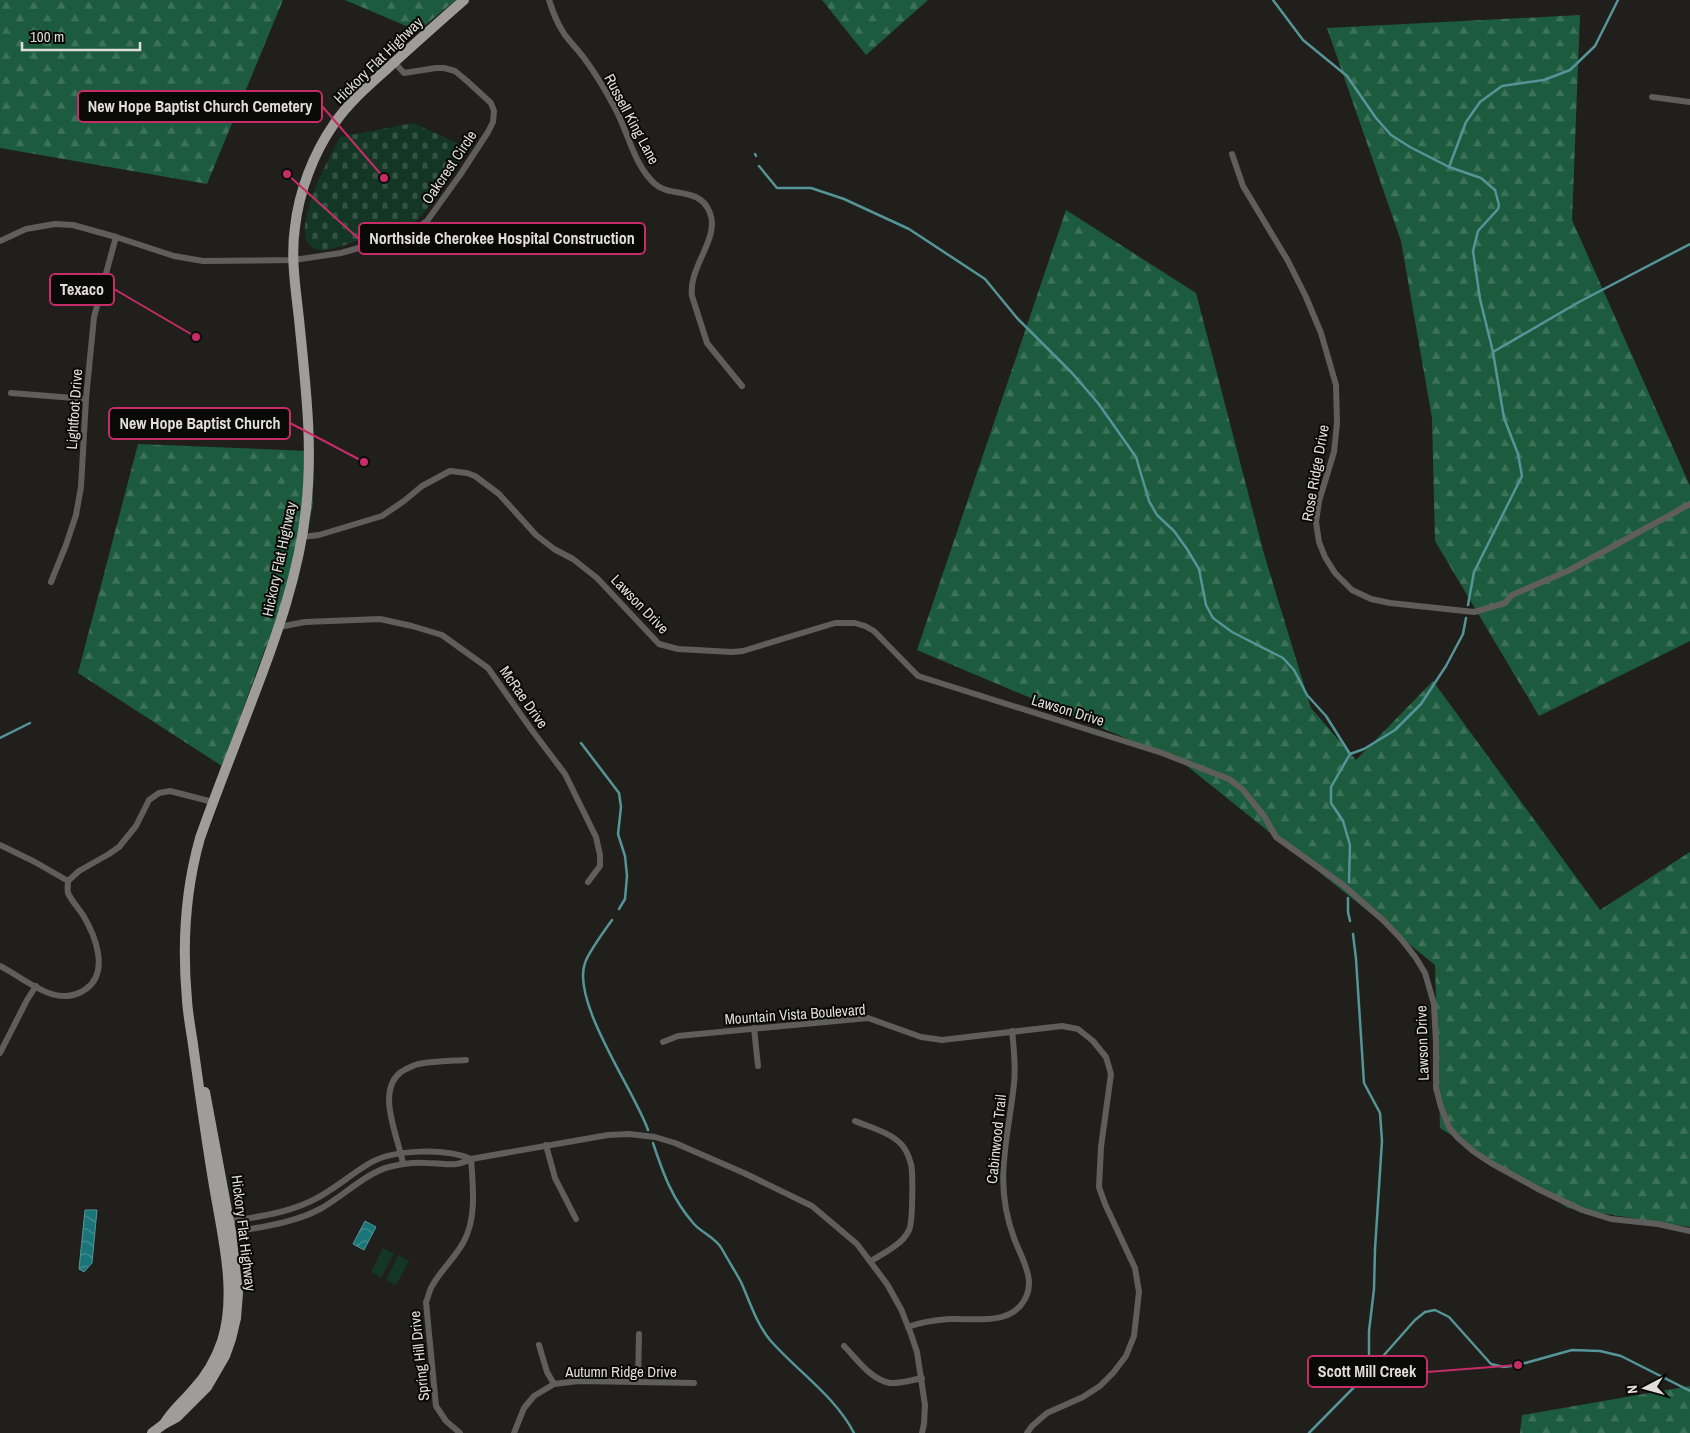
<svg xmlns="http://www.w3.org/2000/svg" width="1690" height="1433" font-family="'Archivo Narrow',sans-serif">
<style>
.forest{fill:url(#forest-firs)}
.cemetery{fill:url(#cemetery-stones)}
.park{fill:#133625}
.water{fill:url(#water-waves);stroke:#559497}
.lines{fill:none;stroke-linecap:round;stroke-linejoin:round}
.stream{stroke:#559497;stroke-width:2.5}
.minor{stroke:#5f5e5c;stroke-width:6}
.primary{stroke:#9f9c99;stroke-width:10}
.labels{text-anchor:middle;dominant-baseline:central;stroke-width:4;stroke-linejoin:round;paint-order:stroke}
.street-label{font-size:15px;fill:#dfdedc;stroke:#090908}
.leader{fill:none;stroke:#c52c68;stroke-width:2}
.callout-dot{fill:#c52c68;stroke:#090908;stroke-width:2}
.callout{fill:#090908;stroke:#c52c68;stroke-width:2}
.callout-label{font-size:16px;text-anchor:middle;font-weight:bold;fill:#dfdedc}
</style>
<defs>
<pattern id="forest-firs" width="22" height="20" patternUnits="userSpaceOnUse" patternTransform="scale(1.25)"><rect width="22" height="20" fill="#1d5b3e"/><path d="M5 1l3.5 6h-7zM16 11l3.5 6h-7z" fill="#3d7259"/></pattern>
<pattern id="cemetery-stones" width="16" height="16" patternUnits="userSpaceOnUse" patternTransform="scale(1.25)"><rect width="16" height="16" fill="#133625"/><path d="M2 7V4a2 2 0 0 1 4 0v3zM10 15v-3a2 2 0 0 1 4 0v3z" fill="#355344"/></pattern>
<pattern id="water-waves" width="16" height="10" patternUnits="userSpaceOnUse" patternTransform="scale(1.25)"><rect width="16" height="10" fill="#1a7579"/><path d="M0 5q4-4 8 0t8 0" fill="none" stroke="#468f92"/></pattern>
</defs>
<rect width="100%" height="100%" fill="#201f1c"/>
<g class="forest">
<path d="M0 0H283L207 184 0 148Z"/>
<path d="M345 0H456L418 31Z"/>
<path d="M822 0H928L866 55Z"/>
<path d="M1580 15 1572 220 1690 486V641L1539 716 1435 541 1432 418 1401 241 1327 28Z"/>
<path d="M1066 210 1196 293 1264 554 1311 708 1356 760 1433 681 1600 910 1690 852V1227L1568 1208 1440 1128 1435 965 1182 762 917 650Z"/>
<path d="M138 444 309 451 313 503 305 546 279 627 266 646 222 766 78 673Z"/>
<path d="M1690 1386V1433H1520L1522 1415Z"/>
</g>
<path class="cemetery" d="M413 123 468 148C455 169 434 204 417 220 407 228 373 236 359 240 349 243 329 252 319 250 281 242 331 155 340 137Z"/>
<g class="park">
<path d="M383 1248 394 1254 381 1278 371 1272Z"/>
<path d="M398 1255 409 1261 396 1285 386 1280Z"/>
</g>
<g class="water">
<path d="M85 1210H97L92 1263 84 1272 79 1269Z"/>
<path d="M365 1221 376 1227 364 1250 353 1244Z"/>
</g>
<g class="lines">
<g class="stream">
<path d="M1273 0 1303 40 1347 76 1376 118 1391 135 1410 147 1449 167 1481 178 1495 190 1499 205 1498 209 1478 231 1473 251 1480 299 1493 352 1504 418 1518 454 1522 476 1474 572 1468 605"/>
<path d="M755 154 756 156"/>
<path d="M759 166 777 188H811L844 199 909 229 985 279 1017 318 1072 373 1098 403 1136 457 1149 501 1157 515 1174 531 1187 549 1199 569 1206 605 1213 618 1232 632 1283 658 1294 670 1307 695 1326 716 1350 754"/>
<path d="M1449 167 1466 122 1480 102 1502 86 1544 80 1570 70 1595 46 1618 0"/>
<path d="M1493 352 1579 302 1690 244"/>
<path d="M0 738 30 723"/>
<path d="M581 743 619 793 621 807 618 834 625 856 627 876 625 899 619 909"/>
<path d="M1349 882 1350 845 1343 821 1331 803V787L1350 754 1364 749 1395 730 1421 704 1446 666 1463 634 1466 618"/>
<path d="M1348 898V912L1350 921"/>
<path d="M612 920C605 930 588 953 585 963 571 1002 634 1090 648 1130"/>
<path d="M1353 934 1356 959 1364 1083 1380 1113 1382 1141 1375 1249 1374 1289 1369 1331V1370"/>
<path d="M653 1143C663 1173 672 1199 694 1224 702 1233 716 1238 722 1249 728 1260 735 1271 741 1282 750 1302 756 1323 770 1340 797 1371 835 1396 854 1433"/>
<path d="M1309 1433 1369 1372 1415 1320 1425 1312 1435 1310 1449 1317 1491 1364 1504 1367 1518 1365 1572 1350 1600 1351 1621 1356 1690 1391"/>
</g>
<g class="minor">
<path d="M549 0C553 12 557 24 565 35 571 43 578 50 584 58 596 74 607 93 616 110 629 135 634 165 655 184 671 198 700 186 710 213 720 239 688 267 692 296L707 343 742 386"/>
<path d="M1652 97 1690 102"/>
<path d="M1232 154 1243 186 1288 261 1306 297 1321 333 1336 385 1337 423 1334 452 1319 501 1316 522 1319 542 1325 557 1335 573 1352 590 1371 599 1390 603 1474 612 1505 603 1512 595 1570 570 1690 504"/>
<path d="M0 241 26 229 55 224 73 225 116 237 174 256 203 261 294 260 341 253 408 234 427 221 460 175 488 132 493 122 494 111 491 103 467 81 455 71 444 68H436L404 73 394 62"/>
<path d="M11 393 86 399"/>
<path d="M302 537 319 535 382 516 404 501 422 486 450 471 467 473 475 476 499 494 536 535 554 549 573 559 597 578 659 644 678 649 732 652 743 651 835 623H855L865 626 874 631 918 676 1162 753 1229 779 1237 785 1243 790 1264 816 1276 837 1343 885 1384 921 1402 940 1416 958 1425 973 1434 1004 1436 1042V1088L1441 1107 1449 1127 1458 1138 1473 1151 1491 1163 1540 1190 1582 1210 1611 1219 1658 1224 1690 1231"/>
<path d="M51 582 66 545 76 515 81 487 86 399 94 317 116 237"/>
<path d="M279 627 305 622 380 619 412 626 442 635 488 668 531 729 565 774 596 837 600 855V866L588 882"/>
<path d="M0 845 35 862 68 881C68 885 67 890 68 893 71 900 79 909 83 915 95 935 110 972 86 989 57 1010 26 979 0 966"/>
<path d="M68 881 79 871 109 854 119 847 136 826 149 800 159 793 170 791 213 802"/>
<path d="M754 1028 758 1066"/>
<path d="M663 1042 678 1036 868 1018 921 1037 942 1040 1062 1026 1078 1029 1093 1041 1106 1057 1111 1074 1101 1147 1099 1187 1105 1204 1135 1268 1139 1292 1134 1336 1126 1356 1113 1373 1100 1386 1083 1397 1047 1413 1032 1426 1027 1433"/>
<path d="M0 1053 27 1000 36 986"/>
<path d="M855 1121C869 1127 889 1132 900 1143 906 1148 909 1157 911 1164 913 1173 913 1222 909 1230 903 1244 884 1253 871 1261"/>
<path d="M546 1145 555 1178 576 1219"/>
<path d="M403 1164C399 1138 375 1092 401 1072 406 1069 413 1065 419 1064 434 1061 450 1061 466 1060"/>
<path d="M227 1222C255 1217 283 1214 309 1202 332 1192 349 1175 370 1163 394 1149 446 1148 471 1159"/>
<path d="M228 1233C259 1227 292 1224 320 1209 342 1197 366 1173 389 1167 401 1164 414 1162 427 1163 446 1163 453 1168 471 1159L608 1135 629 1134 655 1137 675 1143 744 1173 812 1206 857 1244 887 1284 901 1309 911 1334 917 1352 925 1405 924 1424 922 1433"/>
<path d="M908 1327C921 1322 935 1320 949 1319 971 1318 1005 1325 1021 1305 1039 1283 1022 1260 1014 1238 993 1182 1008 1140 1014 1084 1016 1066 1014 1049 1012 1031"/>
<path d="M539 1345 547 1372 554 1384"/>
<path d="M844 1346C857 1359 871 1380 890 1383 900 1384 912 1380 922 1378"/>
<path d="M638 1382 639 1334"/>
<path d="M460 1433 446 1421 436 1406 426 1302C428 1298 429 1292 431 1288 439 1272 454 1259 463 1243 477 1219 473 1186 471 1159"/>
<path d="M514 1433 524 1408 534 1396 554 1384 579 1381 694 1383"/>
</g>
<g class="primary">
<path d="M164 1424C173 1409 183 1402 193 1390 206 1376 216 1359 222 1341 238 1292 221 1230 213 1180 206 1137 200 1095 194 1052 192 1035 188 1017 187 1000 182 945 185 891 200 838 217 790 236 743 254 695 277 635 299 573 306 509 313 449 306 389 300 329 297 296 290 261 295 227 299 192 313 154 334 124 348 103 369 85 388 68 413 45 439 22 464 0"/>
<path d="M152 1433 164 1424 177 1417 207 1387 225 1356 231 1339 236 1318 238 1293 231 1232 205 1092"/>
</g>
</g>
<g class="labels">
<g class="street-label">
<text transform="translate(378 60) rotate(-44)">Hickory Flat Highway</text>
<text transform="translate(632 119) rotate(62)">Russell King Lane</text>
<text transform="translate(449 167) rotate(-56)">Oakcrest Circle</text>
<text transform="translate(74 409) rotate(-86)">Lightfoot Drive</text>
<text transform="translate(1315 473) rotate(-80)">Rose Ridge Drive</text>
<text transform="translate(279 559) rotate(-78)">Hickory Flat Highway</text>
<text transform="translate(640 604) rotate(46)">Lawson Drive</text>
<text transform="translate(524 697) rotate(55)">McRae Drive</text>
<text transform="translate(1068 710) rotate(17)">Lawson Drive</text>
<text transform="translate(795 1014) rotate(-4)">Mountain Vista Boulevard</text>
<text transform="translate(1422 1043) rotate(-92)">Lawson Drive</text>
<text transform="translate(996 1139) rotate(-84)">Cabinwood Trail</text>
<text transform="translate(244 1233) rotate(83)">Hickory Flat Highway</text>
<text transform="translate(419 1356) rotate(-96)">Spring Hill Drive</text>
<text x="621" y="1371">Autumn Ridge Drive</text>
</g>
</g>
<path class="leader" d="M384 178L322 106M287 174L359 239M196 337L114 289M364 462L290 423M1518 1365L1427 1372"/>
<g class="callout-dot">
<circle cx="384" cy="178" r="5"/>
<circle cx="287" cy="174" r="5"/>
<circle cx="196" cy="337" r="5"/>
<circle cx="364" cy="462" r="5"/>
<circle cx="1518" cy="1365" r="5"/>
</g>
<g class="callout">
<rect x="78" y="91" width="244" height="31" rx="5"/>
<rect x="359" y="223" width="286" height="31" rx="5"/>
<rect x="50" y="274" width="64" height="31" rx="5"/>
<rect x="109" y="408" width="181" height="31" rx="5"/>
<rect x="1308" y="1356" width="119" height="31" rx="5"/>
</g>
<g class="callout-label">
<text x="200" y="112">New Hope Baptist Church Cemetery</text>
<text x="502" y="244">Northside Cherokee Hospital Construction</text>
<text x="82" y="295">Texaco</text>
<text x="200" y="429">New Hope Baptist Church</text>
<text x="1367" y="1377">Scott Mill Creek</text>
</g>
<g transform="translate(1645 1388) rotate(264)" stroke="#090908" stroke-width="4" paint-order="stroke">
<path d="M0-4L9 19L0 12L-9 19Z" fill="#dfdedc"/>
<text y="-8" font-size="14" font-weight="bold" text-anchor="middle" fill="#dfdedc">N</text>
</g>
<path d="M22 42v8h118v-8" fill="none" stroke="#dfdedc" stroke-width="2.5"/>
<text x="30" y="42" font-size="15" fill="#dfdedc" stroke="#090908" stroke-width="4" paint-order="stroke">100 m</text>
</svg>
